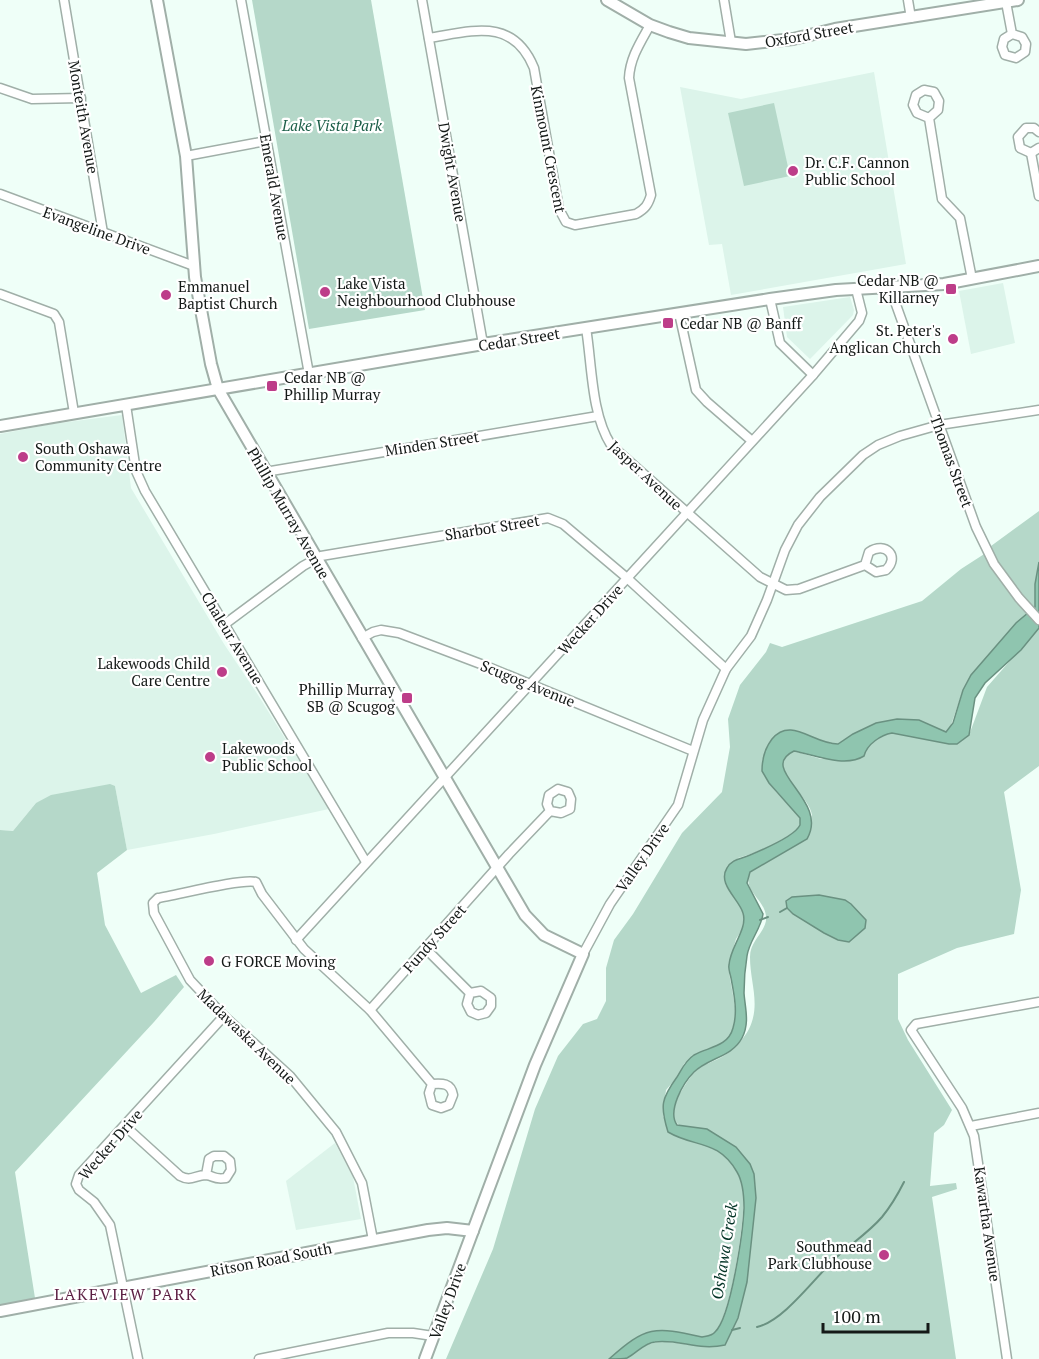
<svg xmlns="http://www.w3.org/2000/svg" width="1039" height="1359" font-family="'PT Serif',serif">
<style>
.built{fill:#dcf4ea}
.green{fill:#b5d8c9}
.water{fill:#8fc5af;stroke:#6a9181;stroke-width:1.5}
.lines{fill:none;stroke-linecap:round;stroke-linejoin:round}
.stream{stroke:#6a9181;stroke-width:2}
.minor-casing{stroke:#a0afa8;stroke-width:11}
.tertiary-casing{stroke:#a0afa8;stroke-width:14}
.minor{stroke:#fff;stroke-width:8}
.tertiary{stroke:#fff;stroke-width:10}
.poi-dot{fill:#bd3d89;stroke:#fff;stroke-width:2}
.labels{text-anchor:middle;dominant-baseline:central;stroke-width:4.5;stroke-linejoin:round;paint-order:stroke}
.street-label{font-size:15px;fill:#141917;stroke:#fff}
.park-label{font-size:15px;font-style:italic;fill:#1c5e48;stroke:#fff}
.poi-label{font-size:15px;fill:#141917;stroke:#fff;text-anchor:start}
.water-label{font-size:16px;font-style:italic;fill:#043426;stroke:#fff}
.neighbourhood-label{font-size:16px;letter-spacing:1.5px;fill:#5b1e42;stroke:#fff}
</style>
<rect width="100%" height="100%" fill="#effff8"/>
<g class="built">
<path d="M874 72 906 264 731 295 722 244 709 245 680 87 741 99Z"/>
<path d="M1003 283 1015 343 971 354 959 291Z"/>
<path d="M850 297 854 310 853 315 810 359 787 337 783 307Z"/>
<path d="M122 415 131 488 224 644 258 695 329 809 214 834 127 850 115 786 36 803 13 831 0 830V434L52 424Z"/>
<path d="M335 1143 353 1177 361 1219 296 1230 286 1181Z"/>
</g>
<g class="green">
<path d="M252 0H371L425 310 309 329Z"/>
<path d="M774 103 790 176 744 186 728 113Z"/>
<path d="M1039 511V612L1035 608 1016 623 971 675 963 690 950 728 946 732 897 719 853 734 838 744 818 741 797 731 769 742C767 748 762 757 762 764 763 785 788 802 800 818V825C794 837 752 855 738 858L724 877 726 886 740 906 744 915 742 930 736 939 728 967 736 1012 733 1029 729 1037 718 1046 693 1056 684 1064 678 1076 666 1090 663 1116 675 1136C690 1140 709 1143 723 1153 733 1160 740 1176 743 1188 747 1211 731 1316 715 1332 712 1336 707 1336 702 1337 654 1326 646 1326 609 1359H446L493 1249 535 1109 558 1056 583 1024 597 1019 606 1001V968L614 940 633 914 682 833 722 792 730 747 728 719 740 685 766 652 770 643 782 647 922 601 961 569 992 549 991 546Z"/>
<path d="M1039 628V766L1004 792 1021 890 1014 934 957 948 898 974V1019L908 1040 952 1110 944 1125 934 1133 930 1186 956 1183 957 1189 932 1197 956 1359H626C659 1326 687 1353 725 1345 743 1314 746 1282 749 1247 752 1218 760 1192 750 1164L684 1127C660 1121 684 1085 693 1074 700 1065 711 1063 720 1058 732 1052 743 1040 749 1029 761 1004 750 983 750 957 750 939 768 931 766 916 764 898 742 891 750 872L807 839C808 832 812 822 812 815 810 795 762 766 794 751L821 759 864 756C867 744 881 735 892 733L957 744 969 735 987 687Z"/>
<path d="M110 784 115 786 127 850 97 873 105 925 141 993 176 975 184 987 154 1022 15 1172 35 1298 0 1305V830L13 831 36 803 51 795Z"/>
</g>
<g class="water">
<path d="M1039 562V628L1021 650 985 683 975 698 969 735 957 744H949L892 733C881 735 867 744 864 756 845 768 815 755 794 751 756 769 830 800 807 839L750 872 747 883 763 914C761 929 749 941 747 956 745 968 744 981 744 993 745 1008 750 1023 742 1038 732 1057 708 1058 694 1072 683 1083 667 1111 677 1125L707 1129 736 1147 750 1164 754 1174 756 1198 747 1282 738 1318 725 1345C698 1351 680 1339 655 1342 644 1343 637 1353 627 1358 623 1359 614 1359 609 1359 646 1326 654 1326 702 1337 707 1336 712 1336 715 1332 731 1317 743 1231 744 1208 744 1196 743 1182 737 1172 718 1139 695 1148 668 1132 660 1106 661 1099 677 1077 682 1069 685 1061 694 1055 708 1047 728 1047 733 1028 738 1012 734 994 731 978 730 973 728 969 729 965 730 947 748 929 743 913 739 899 717 884 727 868 732 859 741 859 750 855 762 850 795 836 800 825V818L769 783 762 771C762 760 765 748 772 739 791 716 813 744 838 744L853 734 876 723 897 719 919 720 946 732 953 723 963 690 971 675 1016 623 1035 607V584Z"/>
<path d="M819 895 845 900 851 904 866 920 865 928 849 942 838 940 824 933 793 914 787 908 786 901 792 897Z"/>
</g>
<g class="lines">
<g class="stream">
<path d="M780 912 787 908"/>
<path d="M760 920 768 917"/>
<path d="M757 1327C785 1321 818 1273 840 1254 854 1242 870 1231 882 1217 891 1206 898 1194 904 1182"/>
<path d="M732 1330 740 1328"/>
</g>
<defs>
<g id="minor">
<path d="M64 0 103 233"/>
<path d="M241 0 309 374"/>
<path d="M422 0 483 344"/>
<path d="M724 0 731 42"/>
<path d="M908 0 911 18"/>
<path d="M1006 2 1012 34 1022 37 1026 44 1025 52 1016 58 1005 55 1002 47 1004 39 1012 34"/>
<path d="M429 38C473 31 513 17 534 68L559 209 566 222 575 225 636 214C645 209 648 205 651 195L629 78C630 58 640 43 650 25"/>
<path d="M0 88 32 99 81 98"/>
<path d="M929 118 917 113 913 105 916 95 924 90 934 92 939 101 938 110 929 118 942 199 960 218 972 279"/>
<path d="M1031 153 1020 148 1018 137 1026 128H1034L1039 132"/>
<path d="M1031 153 1039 196"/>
<path d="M1031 153 1039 148"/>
<path d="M186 156 266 141"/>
<path d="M0 194 194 266"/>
<path d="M890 288 976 527 994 564 1019 598 1039 620"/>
<path d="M0 294 54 314 59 322 74 413"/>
<path d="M770 299 780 343 813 375"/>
<path d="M679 313 696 390 707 402 752 441"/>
<path d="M586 328C592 364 591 414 611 445L760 577 786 590 799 589 865 565 876 572 886 570C900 557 886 541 869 552L865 565"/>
<path d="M126 405 136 471 145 491 366 862"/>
<path d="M265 472 598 416"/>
<path d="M225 624 303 566 321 556 548 518 563 524 627 578 726 669"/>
<path d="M362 638 373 632 381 630 399 633 486 666 693 751"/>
<path d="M296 940 813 375 859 321 862 313 856 289"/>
<path d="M425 948 470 993 467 1004 471 1012 478 1015 486 1013 491 1006V998L481 991 470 993"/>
<path d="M583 954 610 904 678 805 703 720 726 669 751 636 767 600 785 550 798 525 820 497 863 455 878 445 900 436 939 425 1039 410"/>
<path d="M370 1010 509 854 550 811 561 813 570 809 571 799 568 792 558 789 549 795 547 804 550 811"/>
<path d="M125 1126 180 1176C191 1182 195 1175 206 1175 215 1176 213 1180 226 1178L231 1170 230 1161 224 1156H214L209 1159 206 1175"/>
<path d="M971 1126 1039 1113"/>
<path d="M373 1240 362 1183 336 1132 290 1076 224 1016 190 980 154 913 153 903 158 898C177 895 242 878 256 882L262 894 304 949 370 1010 432 1084 429 1093 432 1105 441 1108 449 1105 453 1095C451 1083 442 1083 432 1084"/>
<path d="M138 1359 110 1225 94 1202 79 1190 76 1184 79 1175 224 1016"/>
<path d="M259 1359 388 1333H413L433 1336"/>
<path d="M1007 1359 974 1136 962 1108 911 1030 916 1024 1039 1002"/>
</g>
<g id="tertiary">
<path d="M157 0 186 156 195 277 211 364 218 389 525 915 544 935 583 954 535 1065 425 1359"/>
<path d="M607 0 650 25 669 32 689 38 746 44 793 39 835 29 1018 0"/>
<path d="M0 426 483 344 770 299 836 290 944 284 1039 266"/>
<path d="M0 1311 428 1230 447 1228 473 1231"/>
</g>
</defs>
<use href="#minor" class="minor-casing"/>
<use href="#tertiary" class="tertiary-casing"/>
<use href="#minor" class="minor"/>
<use href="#tertiary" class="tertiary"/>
</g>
<g class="poi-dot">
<circle cx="793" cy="171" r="6"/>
<rect x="945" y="283" width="12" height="12" rx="3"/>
<circle cx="325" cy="292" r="6"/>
<circle cx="166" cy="295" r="6"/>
<rect x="662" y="317" width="12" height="12" rx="3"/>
<circle cx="953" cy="339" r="6"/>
<rect x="266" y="380" width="12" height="12" rx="3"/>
<circle cx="23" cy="457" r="6"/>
<circle cx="222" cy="672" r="6"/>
<rect x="401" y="692" width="12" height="12" rx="3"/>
<circle cx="210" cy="757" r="6"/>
<circle cx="209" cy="961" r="6"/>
<circle cx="884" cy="1255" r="6"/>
</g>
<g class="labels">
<g class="street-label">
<text transform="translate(809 34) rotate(-10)">Oxford Street</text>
<text transform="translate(84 117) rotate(80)">Monteith Avenue</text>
<text transform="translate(549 149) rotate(79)">Kinmount Crescent</text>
<text transform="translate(453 172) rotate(80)">Dwight Avenue</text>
<text transform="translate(275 187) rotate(80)">Emerald Avenue</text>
<text transform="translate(97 230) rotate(20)">Evangeline Drive</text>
<text transform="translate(519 339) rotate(-9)">Cedar Street</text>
<text transform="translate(432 443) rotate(-9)">Minden Street</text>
<text transform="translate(952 461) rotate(70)">Thomas Street</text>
<text transform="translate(646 475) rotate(43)">Jasper Avenue</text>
<text transform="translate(289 513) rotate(60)">Phillip Murray Avenue</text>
<text transform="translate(492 527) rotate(-9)">Sharbot Street</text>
<text transform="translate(590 619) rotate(-48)">Wecker Drive</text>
<text transform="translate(233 638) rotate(59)">Chaleur Avenue</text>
<text transform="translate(528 683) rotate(22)">Scugog Avenue</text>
<text transform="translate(642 857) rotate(-55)">Valley Drive</text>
<text transform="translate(434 938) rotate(-48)">Fundy Street</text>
<text transform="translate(247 1036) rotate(44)">Madawaska Avenue</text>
<text transform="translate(110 1144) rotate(-49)">Wecker Drive</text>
<text transform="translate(988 1224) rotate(82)">Kawartha Avenue</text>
<text transform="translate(271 1259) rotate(-11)">Ritson Road South</text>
<text transform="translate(447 1301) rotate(-70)">Valley Drive</text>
</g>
<g class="park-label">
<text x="332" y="125">Lake Vista Park</text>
</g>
<g class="poi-label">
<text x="805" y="162">Dr. C.F. Cannon<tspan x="805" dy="17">Public School</tspan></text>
<text x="939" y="280" text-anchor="end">Cedar NB @<tspan x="939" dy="17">Killarney</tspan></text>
<text x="337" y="283">Lake Vista<tspan x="337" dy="17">Neighbourhood Clubhouse</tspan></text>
<text x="178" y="286">Emmanuel<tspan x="178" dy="17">Baptist Church</tspan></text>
<text x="680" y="323">Cedar NB @ Banff</text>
<text x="941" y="330" text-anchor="end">St. Peter's<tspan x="941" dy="17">Anglican Church</tspan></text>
<text x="284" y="377">Cedar NB @<tspan x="284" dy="17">Phillip Murray</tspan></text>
<text x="35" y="448">South Oshawa<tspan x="35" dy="17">Community Centre</tspan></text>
<text x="210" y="663" text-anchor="end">Lakewoods Child<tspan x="210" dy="17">Care Centre</tspan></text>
<text x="395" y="689" text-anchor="end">Phillip Murray<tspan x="395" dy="17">SB @ Scugog</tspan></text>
<text x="222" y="748">Lakewoods<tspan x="222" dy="17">Public School</tspan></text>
<text x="221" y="961">G FORCE Moving</text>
<text x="872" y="1246" text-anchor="end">Southmead<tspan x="872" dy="17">Park Clubhouse</tspan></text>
</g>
<g class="water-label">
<text transform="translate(724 1251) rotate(-81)">Oshawa Creek</text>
</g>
<g class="neighbourhood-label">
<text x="126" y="1294">LAKEVIEW PARK</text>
</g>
</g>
<path d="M823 1323v9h105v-9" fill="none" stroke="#141917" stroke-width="3"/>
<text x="832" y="1323" font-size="18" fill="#141917" stroke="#ffffff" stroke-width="4.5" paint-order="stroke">100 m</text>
</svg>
